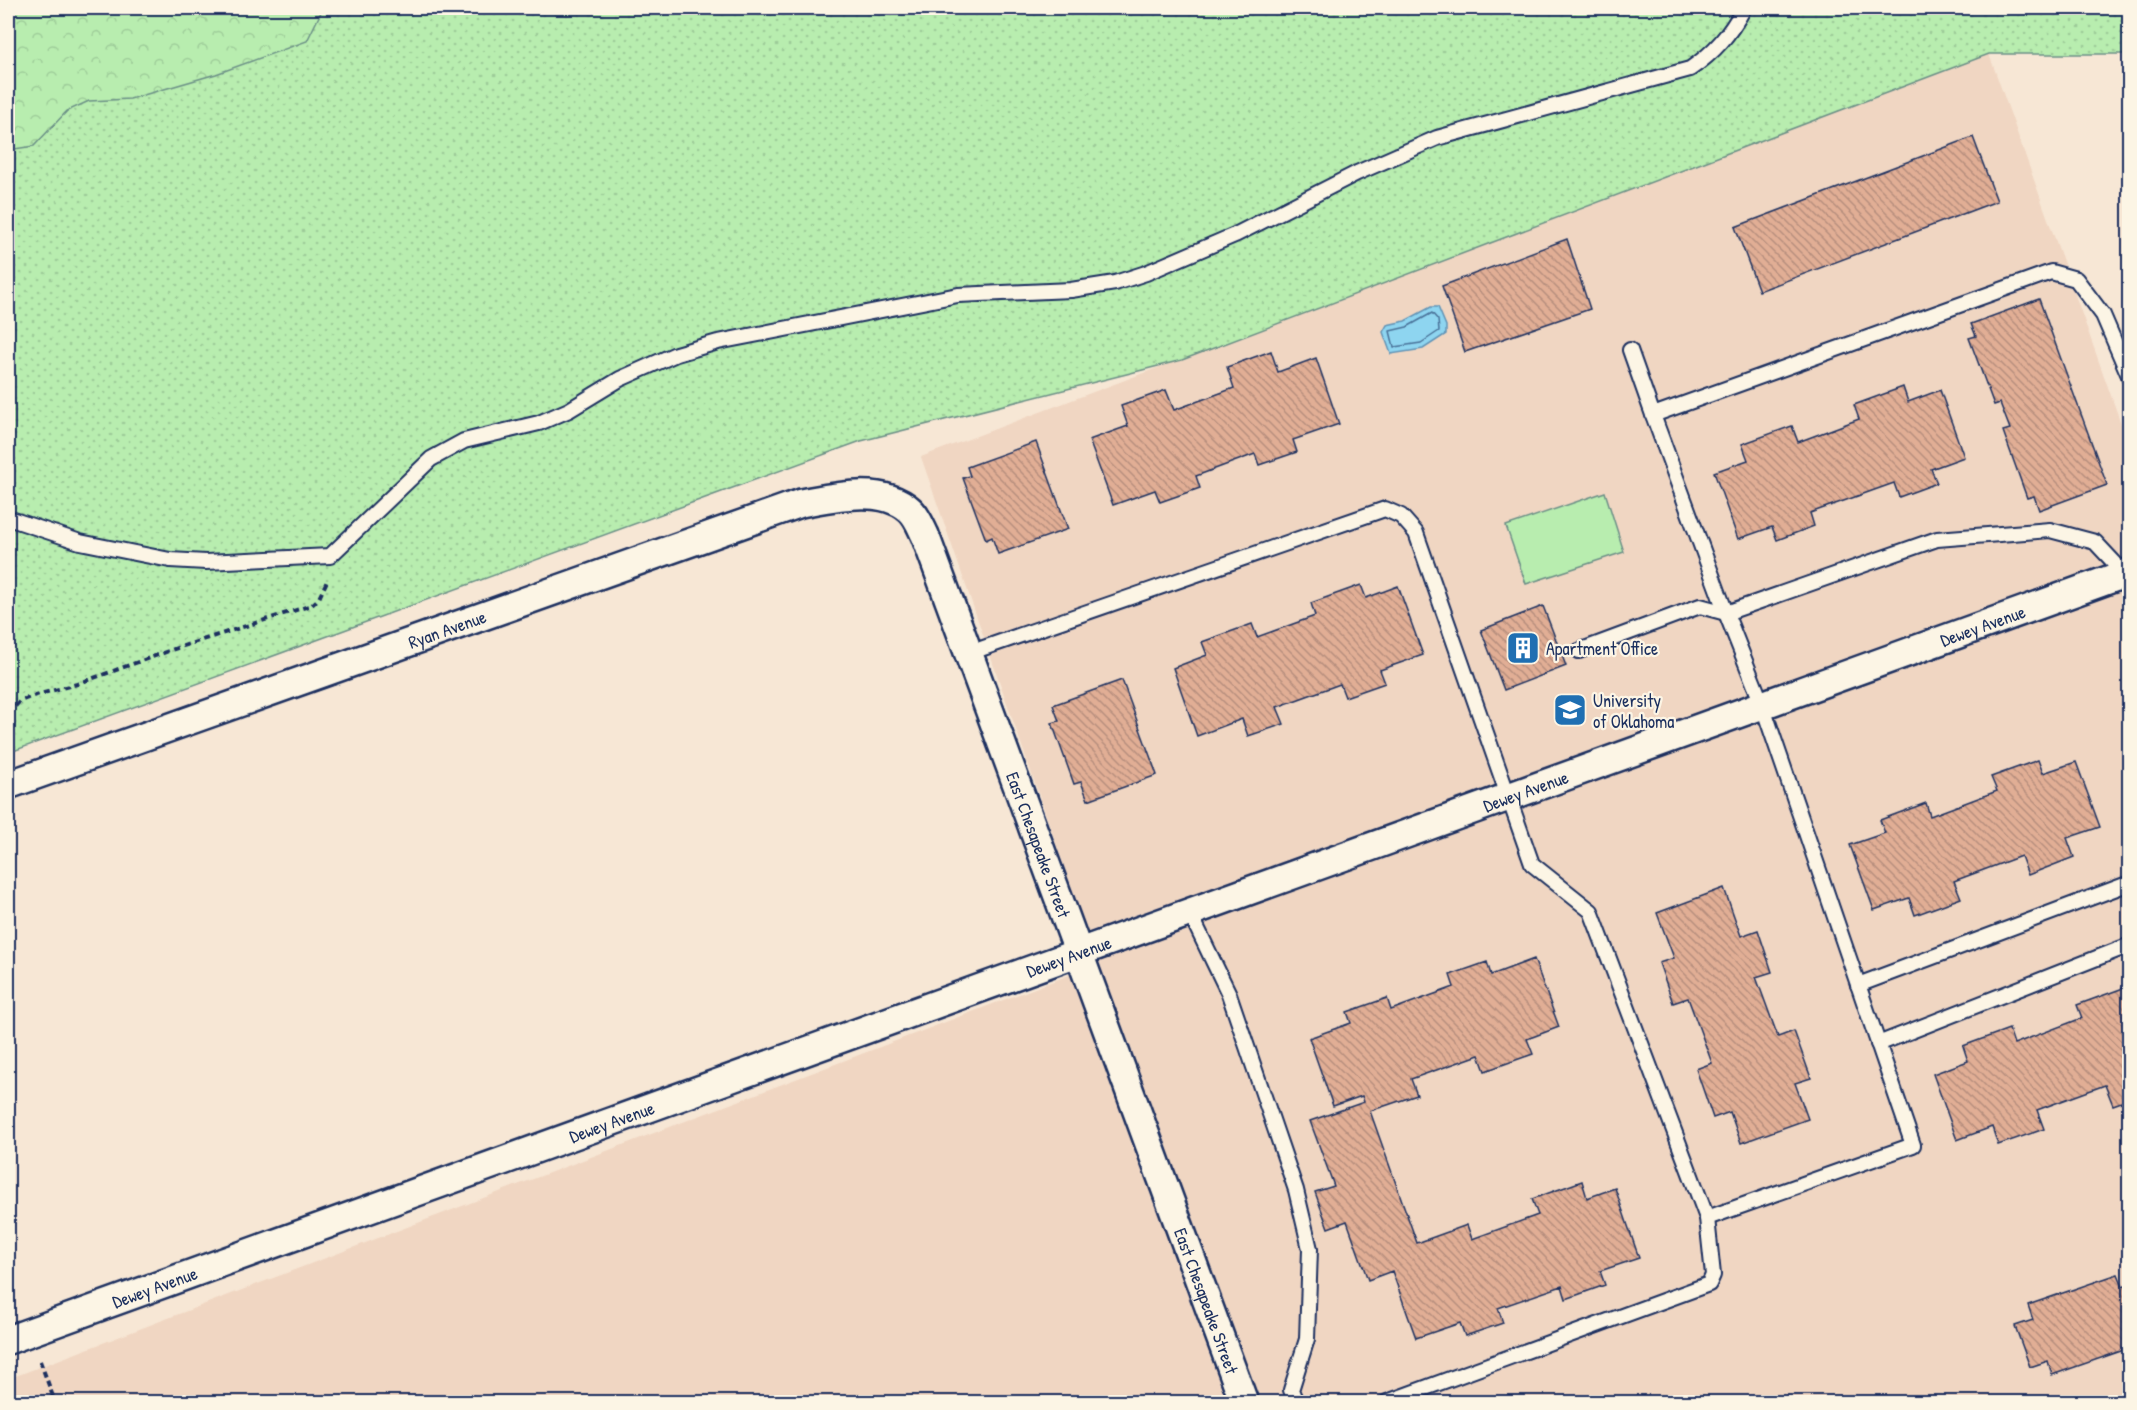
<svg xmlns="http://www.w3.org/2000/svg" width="2137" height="1410" font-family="'Patrick Hand',sans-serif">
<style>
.built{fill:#f0d6c2}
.grass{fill:url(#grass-dots);stroke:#6a8e86;stroke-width:1.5}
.forest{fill:url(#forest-crowns);stroke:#6a8e86;stroke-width:1.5}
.garden{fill:#b8edaf;stroke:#6a8e86;stroke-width:1.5}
.water{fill:#8ed5f0;stroke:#6093b6;stroke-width:1.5}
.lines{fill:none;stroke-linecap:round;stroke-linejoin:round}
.shore{stroke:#497198;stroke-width:1.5}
.building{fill:url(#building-back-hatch);stroke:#1b2f5e;stroke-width:1.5}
.lane-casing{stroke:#1b2f5e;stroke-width:18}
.street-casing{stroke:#1b2f5e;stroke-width:32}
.path{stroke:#1b2f5e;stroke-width:4;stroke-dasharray:6 4.5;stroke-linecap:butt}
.lane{stroke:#fcf5e5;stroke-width:14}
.street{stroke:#fcf5e5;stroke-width:27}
.labels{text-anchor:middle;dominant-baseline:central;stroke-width:4.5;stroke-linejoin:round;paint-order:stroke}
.street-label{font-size:18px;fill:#1b2f5e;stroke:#fcf5e5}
.poi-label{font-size:18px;fill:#1b2f5e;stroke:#fcf5e5;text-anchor:start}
</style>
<defs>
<pattern id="grass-dots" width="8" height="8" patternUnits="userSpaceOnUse" patternTransform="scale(1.5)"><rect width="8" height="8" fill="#b8edaf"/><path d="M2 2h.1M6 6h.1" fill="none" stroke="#9ecc99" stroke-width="1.8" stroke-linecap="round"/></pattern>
<pattern id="forest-crowns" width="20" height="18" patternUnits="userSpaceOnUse" patternTransform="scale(1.5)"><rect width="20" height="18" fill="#b8edaf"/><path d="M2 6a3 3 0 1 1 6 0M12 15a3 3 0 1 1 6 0" fill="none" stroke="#9ecc99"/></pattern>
<pattern id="building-back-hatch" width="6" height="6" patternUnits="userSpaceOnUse" patternTransform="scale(1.5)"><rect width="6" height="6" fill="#e1ae95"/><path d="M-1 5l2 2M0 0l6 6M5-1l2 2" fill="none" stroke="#b68e7d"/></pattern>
</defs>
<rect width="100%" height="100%" fill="#f7e7d5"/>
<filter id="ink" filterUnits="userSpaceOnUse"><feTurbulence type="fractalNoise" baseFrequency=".0167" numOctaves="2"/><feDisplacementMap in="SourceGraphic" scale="12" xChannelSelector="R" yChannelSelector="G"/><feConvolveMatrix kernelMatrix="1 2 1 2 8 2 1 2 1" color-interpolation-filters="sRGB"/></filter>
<g filter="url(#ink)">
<path class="built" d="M1989 54 2129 446V1402H15L8 1379 1098 964 921 457Z"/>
<path class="grass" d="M8 8H2129V54H1989L1182 360 861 441 8 753Z"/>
<path class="forest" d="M8 8H323L307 41 216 74 130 99 89 101 67 111 34 146 8 150Z"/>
<path class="garden" d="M1605 492 1624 552 1526 584 1506 526Z"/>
<path class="water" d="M1431 307H1438L1446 326V334L1423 349 1391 354 1383 332 1387 325 1405 321Z"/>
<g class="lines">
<path class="shore" d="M1432 313 1438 320 1439 331 1421 343 1394 347 1390 331 1407 327Z"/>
</g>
<g class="building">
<path d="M1973 137 1997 201 1759 291 1735 227Z"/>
<path d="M1567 239 1590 309 1465 352 1442 286Z"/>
<path d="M2039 299 2107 485 2039 510 2034 496 2027 498 2003 431 2010 429 2000 403 1994 405 1969 338 1976 336 1971 324Z"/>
<path d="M1271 351 1278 372 1316 358 1339 424 1293 440 1297 452 1259 465 1255 454 1196 476 1200 488 1160 502 1155 490 1113 505 1089 440 1128 426 1121 406 1166 390 1174 410 1234 388 1227 367Z"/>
<path d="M1903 387 1908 402 1940 390 1964 457 1931 469 1937 483 1899 497 1894 483 1810 513 1814 526 1777 540 1772 527 1738 539 1714 472 1748 460 1742 444 1792 426 1798 442 1859 419 1854 405Z"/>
<path d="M1036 442 1068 529 998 554 992 537 986 540 963 478 970 476 967 467Z"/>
<path d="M1361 585 1366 598 1398 586 1423 655 1380 670 1385 683 1345 697 1340 684 1277 707 1284 724 1248 736 1242 719 1197 736 1173 668 1207 655 1202 642 1252 624 1257 637 1315 616 1311 603Z"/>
<path d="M1543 606 1566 666 1504 690 1481 630Z"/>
<path d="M1122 680 1157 775 1088 800 1081 782 1074 784 1052 723 1059 721 1053 705Z"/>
<path d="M2038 760 2043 773 2076 762 2100 827 2067 838 2074 857 2028 875 2021 856 1954 881 1961 898 1915 915 1909 898 1874 910 1850 845 1885 833 1880 820 1926 803 1930 816 1997 791 1991 777Z"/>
<path d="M1724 888 1741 936 1758 930 1772 972 1756 977 1778 1037 1794 1031 1811 1078 1795 1083 1808 1119 1741 1143 1730 1112 1713 1118 1696 1069 1712 1063 1688 998 1673 1003 1659 963 1674 958 1657 913Z"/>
<path d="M1534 959 1559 1027 1527 1039 1533 1054 1485 1071 1479 1055 1411 1079 1417 1095 1370 1111 1417 1243 1467 1225 1472 1239 1538 1215 1532 1199 1582 1181 1587 1198 1615 1188 1639 1258 1600 1271 1605 1285 1566 1299 1562 1286 1498 1308 1503 1323 1465 1336 1460 1323 1416 1338 1392 1271 1368 1280 1347 1221 1328 1228 1315 1192 1334 1186 1310 1121 1364 1102 1362 1096 1333 1106 1309 1038 1351 1023 1347 1012 1387 998 1391 1010 1454 987 1450 975 1487 962 1491 975Z"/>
<path d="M2126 987 2130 997V1099L2113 1105 2105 1085 2037 1110 2044 1129 1998 1145 1992 1127 1957 1140 1933 1074 1968 1061 1963 1046 2009 1029 2014 1044 2082 1018 2077 1005Z"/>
<path d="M2118 1274 2123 1286 2130 1283V1348L2052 1375 2048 1361 2030 1367 2015 1326 2033 1320 2028 1305Z"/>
</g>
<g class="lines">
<defs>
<g id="lane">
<path d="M1630 350 1653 415 2051 272 2076 279 2103 315 2130 378"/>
<path d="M1653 415 1726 613"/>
<path d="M8 518 80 542 170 560 206 562 330 556 431 459 464 441 539 423 569 410 620 379 676 354 718 342 958 295 1071 290 1115 283 1146 273 1237 234 1357 173 1437 138 1690 69C1715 52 1730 34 1744 8"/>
<path d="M1579 651 1700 606 1726 613"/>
<path d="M969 653 1385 509 1401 516 1416 533 1532 864 1591 911 1707 1218 1713 1275 1709 1284 1387 1402"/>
<path d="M1189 911 1229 994 1296 1190 1310 1249 1307 1339 1291 1390 1296 1402"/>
<path d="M1858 985 2130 883"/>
<path d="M1878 1044 2130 945"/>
<path d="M1707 1218 1913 1145 1762 704 1726 613 1937 539 2050 530 2095 542 2125 574"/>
</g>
<g id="street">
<path id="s1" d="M8 785 801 503C834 497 882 485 910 510 917 516 921 527 925 535L1244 1402"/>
<path id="s2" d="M8 1340 2130 572"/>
</g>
</defs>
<use href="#lane" class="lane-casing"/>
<use href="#street" class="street-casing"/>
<g class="path">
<path d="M8 714 20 701 36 695 77 684 177 648 312 605 319 598 327 581"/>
<path d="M40 1361 55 1402"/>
</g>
<use href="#lane" class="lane"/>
<use href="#street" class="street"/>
</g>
</g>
<defs>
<symbol id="building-square" viewBox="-11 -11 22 22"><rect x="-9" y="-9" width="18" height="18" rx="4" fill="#1f6fb2" stroke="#fcf5e5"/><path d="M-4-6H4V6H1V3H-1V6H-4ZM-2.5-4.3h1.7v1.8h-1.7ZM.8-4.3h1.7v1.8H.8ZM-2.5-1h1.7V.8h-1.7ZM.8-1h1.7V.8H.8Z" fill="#fff"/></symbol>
<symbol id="university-square" viewBox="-11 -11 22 22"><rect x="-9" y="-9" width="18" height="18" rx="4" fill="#1f6fb2" stroke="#fcf5e5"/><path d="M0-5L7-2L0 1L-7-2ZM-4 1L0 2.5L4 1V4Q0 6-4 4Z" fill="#fff"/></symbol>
</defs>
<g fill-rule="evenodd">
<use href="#building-square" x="1504" y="629" width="38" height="38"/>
<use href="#university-square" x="1551" y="691" width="38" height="38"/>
</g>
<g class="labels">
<g class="street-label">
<text stroke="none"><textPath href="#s2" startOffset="2100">Dewey Avenue</textPath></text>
<text stroke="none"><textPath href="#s1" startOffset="466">Ryan Avenue</textPath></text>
<text stroke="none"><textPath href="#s2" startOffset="1614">Dewey Avenue</textPath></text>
<text stroke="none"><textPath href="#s1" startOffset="1314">East Chesapeake Street</textPath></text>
<text stroke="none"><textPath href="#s2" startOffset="1128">Dewey Avenue</textPath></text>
<text stroke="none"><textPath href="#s2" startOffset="642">Dewey Avenue</textPath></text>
<text stroke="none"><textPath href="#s2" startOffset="156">Dewey Avenue</textPath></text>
<text stroke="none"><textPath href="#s1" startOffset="1800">East Chesapeake Street</textPath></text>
</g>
<g class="poi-label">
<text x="1546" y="648">Apartment Office</text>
<text x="1593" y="700">University<tspan x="1593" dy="21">of Oklahoma</tspan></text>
</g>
</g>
<rect width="2137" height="1410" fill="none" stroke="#fcf5e5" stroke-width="30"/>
<rect x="15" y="15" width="2107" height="1380" fill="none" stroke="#1b2f5e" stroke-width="2" filter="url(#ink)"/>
</svg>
